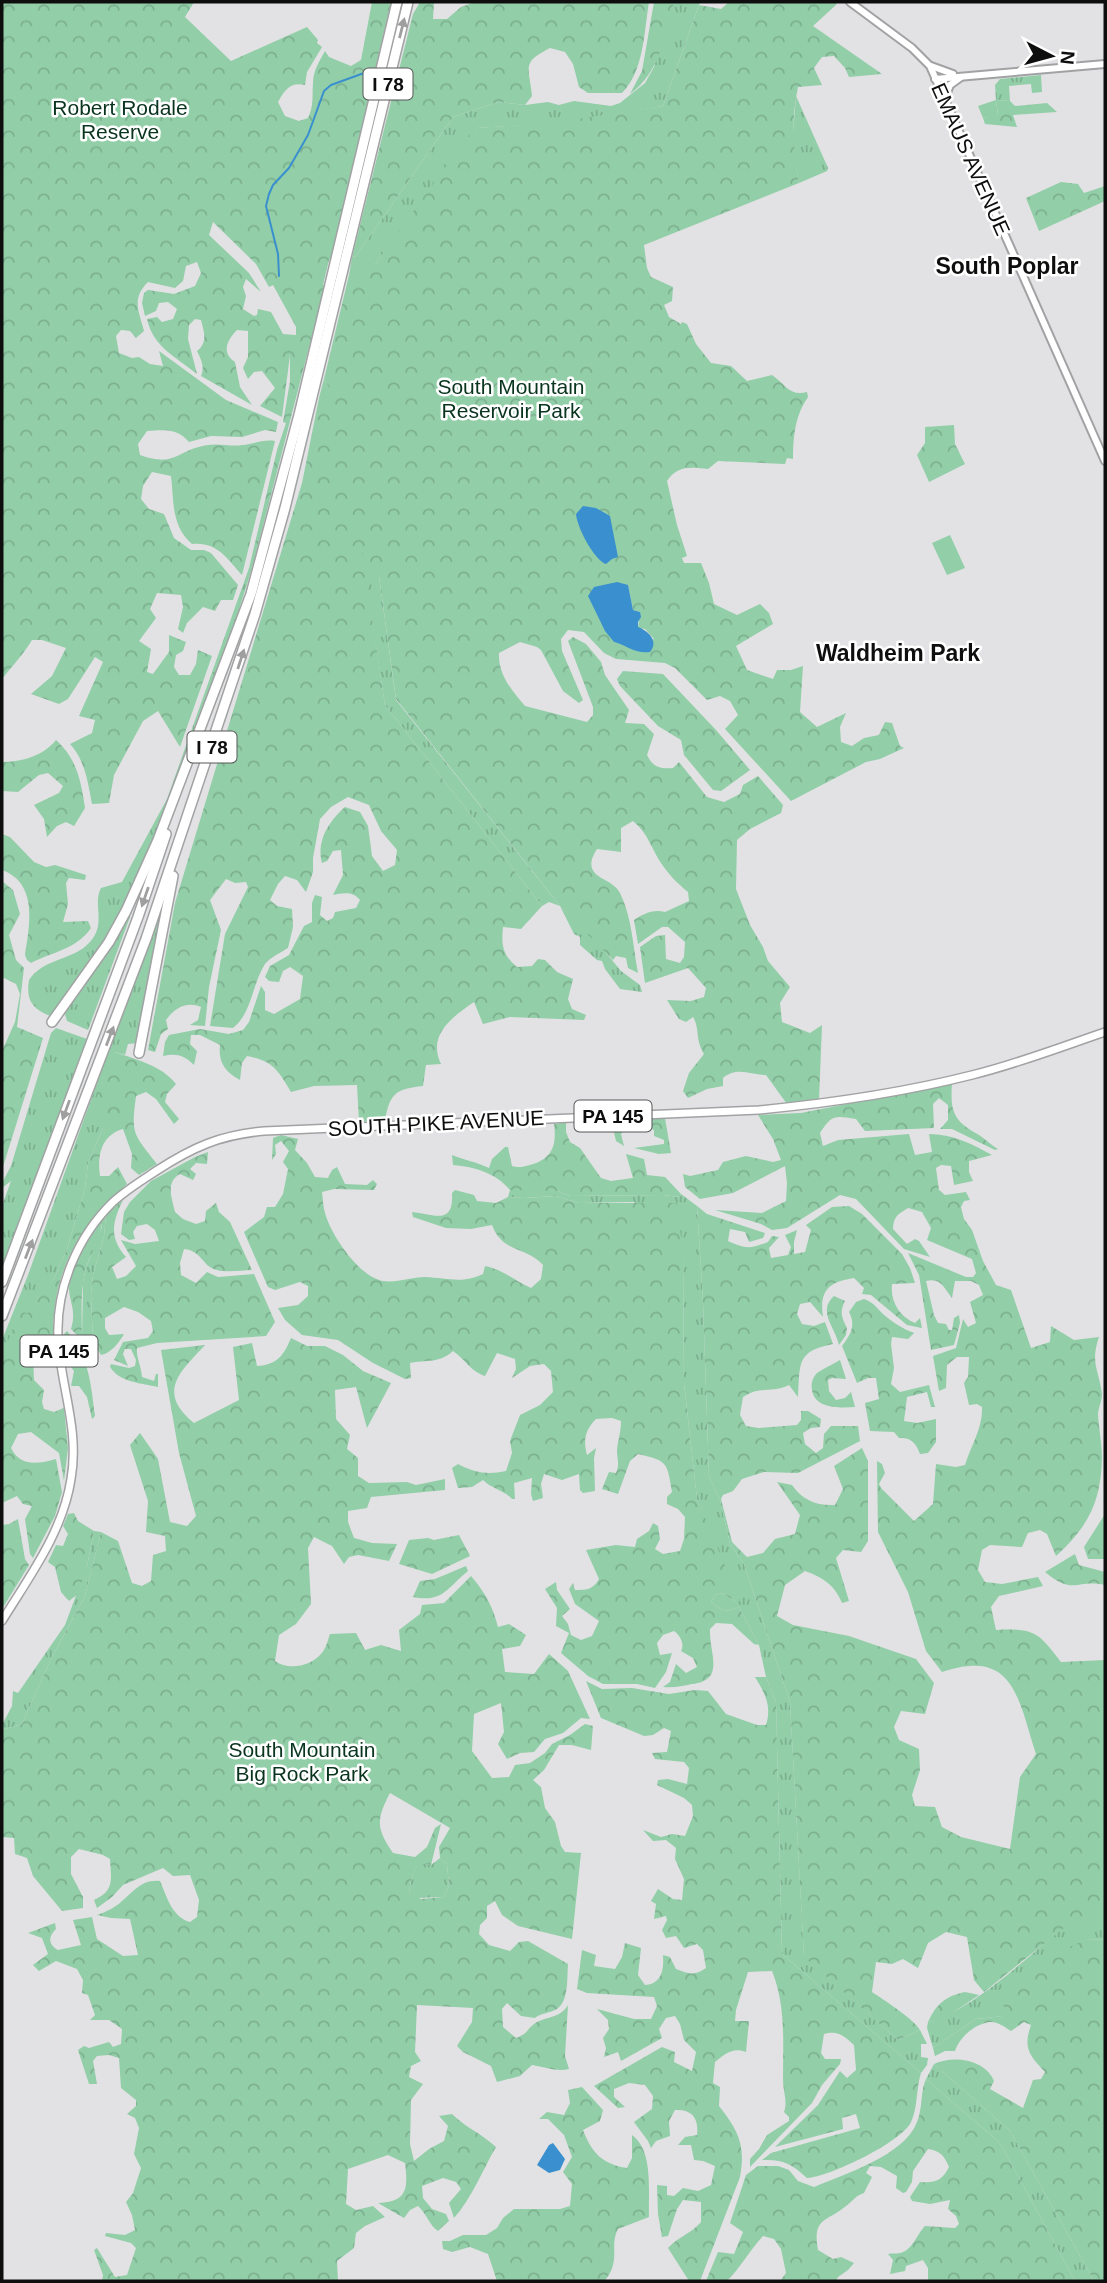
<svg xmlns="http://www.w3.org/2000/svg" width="1107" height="2283" font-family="Helvetica,sans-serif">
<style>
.grass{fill:url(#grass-tufts)}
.forest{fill:url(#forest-crowns);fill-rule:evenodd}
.garden{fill:#92cea8}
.water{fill:#3a90ce}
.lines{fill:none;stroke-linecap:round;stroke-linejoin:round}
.stream{stroke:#3a90ce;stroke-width:2}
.secondary-casing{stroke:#a1a2a3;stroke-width:10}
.primary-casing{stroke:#a1a2a3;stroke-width:10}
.motorway-casing{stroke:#a1a2a3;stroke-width:12}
.secondary{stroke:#fff;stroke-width:6}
.primary{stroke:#fff;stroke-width:7}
.motorway{stroke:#fff;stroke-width:9}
.oneway{fill:#9f9f9f}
.labels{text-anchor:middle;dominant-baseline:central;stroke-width:5;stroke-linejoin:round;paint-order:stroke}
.shield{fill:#fff;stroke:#565656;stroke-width:2}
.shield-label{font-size:19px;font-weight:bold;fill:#0e0e0e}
.park-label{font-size:21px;fill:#09341e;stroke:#fff}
.street-label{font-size:21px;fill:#0e0e0e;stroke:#fff}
.neighbourhood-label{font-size:23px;font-weight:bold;fill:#0e0e0e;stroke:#fff}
</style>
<defs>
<pattern id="grass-tufts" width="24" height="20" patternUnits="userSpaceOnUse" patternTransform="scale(1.75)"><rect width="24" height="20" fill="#92cea8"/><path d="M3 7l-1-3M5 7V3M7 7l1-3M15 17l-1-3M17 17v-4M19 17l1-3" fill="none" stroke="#7db08f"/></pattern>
<pattern id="forest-crowns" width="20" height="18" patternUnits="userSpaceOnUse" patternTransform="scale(1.75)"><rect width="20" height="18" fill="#92cea8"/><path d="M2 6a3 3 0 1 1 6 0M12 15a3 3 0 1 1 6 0" fill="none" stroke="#7db08f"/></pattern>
</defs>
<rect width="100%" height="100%" fill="#e2e2e4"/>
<g class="grass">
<path d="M674 2H700L663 106 562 123 477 128 376 263 349 275 352 257 356 256 453 117 498 102 525 105 548 102 559 105 574 101 611 106 620 103 645 83 654 67Z"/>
<path d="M1041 75 1042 92 1032 93 1031 84 1009 86 1010 101 996 100 998 116 983 118 978 106 996 100 995 85 1000 79Z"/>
<path d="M796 96 828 168 827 171 799 183 792 146Z"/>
<path d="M324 379 339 403 379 576 396 700 560 906 598 943 621 971 640 985 642 992 620 989 605 969 602 961 597 960 580 945V937L574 934 560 906 549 902 542 906 385 705 343 434 319 398Z"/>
<path d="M253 565 236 619 193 739 163 818 118 921 56 1012 50 1016C31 1008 26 999 29 980 45 957 73 961 90 942 107 923 92 905 101 888L122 882 167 799 249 568Z"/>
<path d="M168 885 138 1043 128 1044 125 1055 115 1052 103 1128 88 1163 85 1188 67 1249 54 1279 2 1355V1340L28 1275Z"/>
<path d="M128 915 130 917 88 1030 67 1021 64 1011Z"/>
<path d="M56 1028 87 1039 2 1274V1206L11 1181 2 1188V1183L11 1166 51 1033Z"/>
<path d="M536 1189 558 1191 570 1196 663 1195 680 1197 681 1194 697 1206 703 1302 709 1477 720 1500 730 1544 744 1564 790 1702 804 1956 898 2040 920 2030 927 2044H921V2057L928 2058 927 2065 921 2073 782 1954 776 1702 766 1677 759 1645 739 1607C727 1613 721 1611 711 1602L715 1595 722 1593 736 1602 697 1499 684 1383 683 1254 634 1202 579 1203 555 1196 525 1198 508 1197 510 1190Z"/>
<path d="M106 1214 104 1236 93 1275 91 1295 93 1342 97 1351 82 1340 83 1282 86 1268 102 1227V1219Z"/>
<path d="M94 1531 101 1532 85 1596 51 1659 22 1724 2 1730V1725L12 1706 13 1691 18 1693 65 1625 87 1566Z"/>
<path d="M440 1858 447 1864 449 1886 444 1897 415 1898 409 1892 411 1880 418 1862 431 1865Z"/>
<path d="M1070 1922H1105V1939L1086 1940 1006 2011 1004 2016 976 2019 933 2048 927 2028 928 2022C971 2012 1033 1952 1070 1922Z"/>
<path d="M934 2064 1010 2131 1094 2281H1075L1000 2143 926 2079Z"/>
</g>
<g class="forest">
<path d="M2 2H194L185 17 231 61 307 27 318 40 317 43 322 47 307 72 305 85C290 82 285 90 278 102L285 116 299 121 308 118C314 106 312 96 313 83 313 71 319 62 325 51L329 57 351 66 361 60 372 2H391L331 258 329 260 323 285H325L253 565 249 568 277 450 286 423 283 422 290 381V355L282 417 260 406 275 388 262 371 254 372 248 379 243 368 248 357V331L237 330C227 340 221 353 235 362L240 387 252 405 201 376C205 367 201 359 197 351 208 342 204 332 201 320L195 319 189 325 188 339 197 374C176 357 153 347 147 319L157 317 162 322 173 319 177 309 168 302 159 303 156 311 145 316 142 303 144 293 148 290 174 294 195 286 201 273 197 262 186 266 183 281 175 288 148 282C131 299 139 311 144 331L136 338 130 331 121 330 116 336 119 353 132 358 139 357 150 364 163 366 159 351 226 400 278 422 276 432 265 430 242 437 211 436 189 442C177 428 165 430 147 431L138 444 140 455C177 468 175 450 208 445 219 443 231 447 242 445 254 444 263 439 275 441L242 575C226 558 218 542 192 544 171 526 174 501 171 476L152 472 143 486 141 499 149 509 164 514 174 538 191 550H204L211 553 238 585 233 600H221L215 611 203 607 187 623 183 633 178 629 183 607 181 595 157 593 150 609 156 618 139 641 151 649 147 672 153 674 169 652V635L186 642 183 651 176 655 174 667 179 675H190L196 664 198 650 212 656 180 747 158 711 143 721 114 775 109 803 92 804C88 783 85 760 70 744L92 733 95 720 79 716 103 662 95 657 68 699 59 704 31 694 52 676 66 648 42 640H32C23 655 12 666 2 679ZM213 222 256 264 269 287 273 285 296 327V335L283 334 271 312 258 309 257 315 254 316 243 309 246 296 243 287 246 279 261 292 249 273 209 235Z"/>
<path d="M420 2H434L433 19H447L461 7 475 2H649C644 32 644 71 622 93H588L579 87 573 64 565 52 550 48C521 63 529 66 532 96L525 105 498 102 453 117 356 256 352 257 413 14Z"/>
<path d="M654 2H674C665 36 660 72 630 94L642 71Z"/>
<path d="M729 2H834L837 4 813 26 882 74 849 77 845 68 834 56 822 57 814 68 822 85 798 87C791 119 793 151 799 183L644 245 647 268 651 277 673 287 672 301 664 305 669 317 681 324 682 322 687 324 696 344 711 363 731 366 747 381 772 375C785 384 790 397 807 392L808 397C795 415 793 437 793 459L787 458 785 464 718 461 708 469C691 467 677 465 667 481L677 525 687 556 682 558 684 563H701L709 583 714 604 737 615 760 604 769 613 773 624 736 646 747 670 773 679 777 670H791L803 666 800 712 817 727 846 713 840 727 841 742 852 746 864 738 879 735 885 722 892 723 900 746 904 748 880 759 866 762 791 801 725 729 738 715 730 701 720 696 707 700 675 668 665 663 616 659 604 653 584 632 568 630 561 639 562 651 583 700 579 703 563 691 541 650 537 647 520 642 499 653C498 674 511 690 525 706L587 722 593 715V707L568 641 573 637 586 644 601 662 605 675 629 710 625 723 644 724 654 734 647 755C653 767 659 769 673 768L679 762 707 797 724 802 740 794 743 785 758 776 783 805 781 813 750 829 737 840 736 889 750 925 763 947 768 961 790 987 780 1003 782 1022 810 1033 822 1025 819 1101 787 1104 766 1075C751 1075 737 1066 723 1078V1086L707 1089 688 1098 683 1091 689 1073 704 1054C695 1040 700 1028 693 1017L686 1022 679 1019 667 1000 691 1001 704 997 706 988 688 968 645 983 640 947 656 936 665 935 666 959 680 963 684 957 685 942 668 927H662L638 944 634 920C643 914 653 909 665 912L689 901 688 892C677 883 669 875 661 863 651 848 648 833 633 821L621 828V852L597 849C578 879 612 876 620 893 632 917 633 947 638 973L628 968 626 958 616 956 613 960 560 906 396 699 379 576 362 552 385 705 542 906 521 929 503 927C501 946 503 955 517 967L532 966 538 959 545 960 557 972 573 979 568 999 572 1009 586 1015 584 1020 510 1017 483 1024 474 1002C452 1017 427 1035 441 1064L426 1065 423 1086C396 1089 390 1093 385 1120L359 1122 357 1085 314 1086 291 1092C278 1070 273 1061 247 1056L242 1063 240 1080C225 1072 218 1062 220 1045L200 1035H191L190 1044 197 1051 194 1065C184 1055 176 1053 163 1056L165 1042 169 1035 200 1029 229 1034 243 1030 249 1022 261 986 265 992V1010L274 1014 300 999 303 976 290 967 283 971 279 982 269 981 265 977 270 966 289 955 304 926 312 922V903L315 895 322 897 320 915 327 921 333 918 335 912 356 908 360 900C353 891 343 893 333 895L343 875 341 850 333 851 327 861 322 863C316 841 329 821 345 807L360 812 368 826 372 856 383 871 395 865 397 850 381 831 369 805 348 797 331 807 320 819 313 858V872L306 892 297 880 285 876 278 884 270 900 277 906 292 909 293 927 288 948C280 953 271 957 265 964 252 984 252 1013 233 1028L210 1026 225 934 248 887 246 882 235 883 226 879 210 900 221 930 209 987 205 1026 190 1025 198 1020 201 1007C186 1001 175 1008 166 1020L168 1029 161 1034 155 1052 148 1050 175 903 302 483 319 398 327 407 330 389 324 379 349 275 357 269 376 263 467 137 477 128 551 123 663 106 699 5 721 9ZM628 586 633 610 640 612 638 628 645 629 654 639 627 645 614 642 605 627Z"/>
<path d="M996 100 1010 101 1015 106 1047 103 1057 112 1013 115 1017 127 985 124 983 118 998 115Z"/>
<path d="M1061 182 1078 184 1084 193 1105 186V201L1039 231 1026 198Z"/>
<path d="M954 425 955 444 965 464 929 482 917 455 925 443V427Z"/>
<path d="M623 671 663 674 716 730 750 770 721 791 713 790 684 755 681 740 658 726 620 686 617 679Z"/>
<path d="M56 740C77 759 81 781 85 808L74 826 66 822 57 826 47 837 44 819 34 805 59 793 63 786 48 773 39 775 18 792 2 791V762C22 762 43 756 56 740Z"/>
<path d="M2 834 10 837 34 862 46 867 55 865 86 875 85 880 69 878 66 883 68 904 63 922 88 921 91 928C77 949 52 952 31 963L27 960 25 955C30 925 38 883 2 870Z"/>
<path d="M2 881 13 890 20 914 9 935 16 960 24 968 17 1027 43 1038 2 1170V1051L15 1022 20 994 16 984 2 977Z"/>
<path d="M115 1052C137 1060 161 1065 176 1084L167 1094 165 1102 179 1119 174 1124 156 1099 146 1092 136 1096C131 1135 133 1133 157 1164L139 1175 131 1168 132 1154 123 1129C101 1135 97 1156 100 1176H109L118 1167 127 1184C77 1231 52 1270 53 1341L40 1344 28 1353 33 1356 34 1380 44 1390 42 1402 44 1409 54 1412 64 1408 68 1448 64 1481 59 1453 31 1432 18 1434 11 1448C20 1467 38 1464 56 1459L62 1492 55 1516 33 1558 30 1554 25 1519 32 1506 23 1504 17 1496 2 1503V1355L20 1312 28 1313 54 1279 67 1249 85 1188 88 1163 103 1128 93 1106Z"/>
<path d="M952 1083C950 1113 954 1121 979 1135 985 1139 991 1145 998 1149L995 1150 952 1129H940L948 1120V1105L939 1098 933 1104 934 1128 865 1131 856 1119C835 1116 832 1114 820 1133L823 1146 838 1140 909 1134 915 1155 932 1152 929 1134C953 1134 972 1144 992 1155L969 1161V1172L973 1181 954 1185 951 1166 941 1165 936 1168 939 1190 945 1195 966 1192 970 1200 964 1201 961 1207 964 1219 972 1230 983 1261 996 1285 1011 1290 1031 1348 1050 1342 1051 1326 1074 1340 1099 1337C1090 1364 1099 1369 1102 1394 1102 1401 1098 1408 1098 1415 1099 1430 1102 1444 1102 1458 1101 1502 1088 1527 1056 1556L1047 1534 1040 1530 1028 1533 1022 1547 990 1545 982 1550 978 1570 985 1582 1002 1584 1038 1577 1043 1586 999 1596 991 1607 996 1630C1035 1628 1038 1632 1061 1662L1105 1660V1922L1070 1923 984 1992 974 1980 967 1937 946 1932 928 1943 918 1968 903 1959 892 1964 876 1962 872 1992C884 2000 915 2020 920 2030L898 2040 804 1957 790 1702 744 1564 730 1544 720 1500 709 1477 703 1302 697 1206 707 1214 765 1233 763 1238 749 1242 745 1232 730 1229 728 1241C746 1249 749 1249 768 1242L772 1236 779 1237 769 1248 771 1258 788 1255 791 1247 785 1235 797 1230 794 1242V1254L805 1252 811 1230 806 1225 832 1207 849 1206 862 1214 902 1254 910 1268 915 1283 892 1284C890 1301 899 1316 915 1323L920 1318 922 1328 907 1325 871 1295 862 1294 864 1288 854 1278C829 1282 819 1290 823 1317L810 1302 800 1304 797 1314 802 1324 814 1326 825 1322 833 1344C796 1351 800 1364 798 1397L789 1385C770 1394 761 1385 743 1397L740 1415 746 1426 759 1428 797 1425 801 1420V1411H808L821 1419 820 1427 811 1428 803 1433 805 1444 816 1453 823 1448 824 1434 831 1426H858L860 1441 798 1473 764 1472 742 1479 733 1491 723 1495 721 1499 732 1542 747 1557 763 1553 775 1539 795 1534 800 1515 777 1482 792 1485C802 1500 817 1506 835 1505L843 1489 834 1466 862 1448 868 1461V1541L861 1552 843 1550 836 1558 849 1601 842 1603C835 1585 822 1577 805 1571L785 1585 777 1616 793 1625 849 1636 916 1659 934 1683 925 1714 901 1711 894 1727 899 1740 919 1749 920 1770 912 1795 915 1806 935 1807 942 1827 961 1837 1010 1849 1020 1777 1036 1754C1018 1700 1015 1647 942 1672L926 1651 908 1592 878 1532 877 1461 882 1464 885 1473 879 1484 881 1488 914 1521 933 1504 936 1464 956 1467 965 1465C971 1445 983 1428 982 1407L977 1404 969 1405 964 1383 968 1377 969 1357H957L947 1365 946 1388 939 1391 933 1356 956 1348 963 1319 968 1327 976 1323 970 1302 983 1295 979 1285 971 1281H955L952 1298C944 1288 941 1277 926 1281L934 1315 938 1323 946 1324 949 1330H952L954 1318 959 1315 960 1323 954 1345 931 1350 919 1275 908 1253 966 1277H973L976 1273 972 1259 927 1240 931 1228 922 1212 908 1208C898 1214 893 1217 893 1229L907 1244 915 1239 919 1241 930 1257 904 1249 856 1199 840 1195 787 1228 772 1230 761 1224 715 1210 762 1213 786 1201 787 1183 785 1166 733 1193 700 1199 685 1187 683 1174 690 1176 718 1170 723 1162 746 1156 773 1162 781 1160 773 1139 758 1115 801 1113Z"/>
<path d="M665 1118 671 1153 659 1154 634 1148 664 1144V1140L654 1136V1130C641 1122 630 1122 621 1134L624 1146 616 1141 611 1120Z"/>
<path d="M566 1122V1132L570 1142 580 1148 601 1178 611 1181 633 1178 626 1154 644 1159 647 1175 665 1177 681 1194 680 1197 663 1195 570 1196 558 1191 510 1190C496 1173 475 1167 453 1165L452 1155C464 1160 477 1162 489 1168L492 1159 505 1147H508L512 1166C519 1168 522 1167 530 1165 552 1159 557 1146 554 1124Z"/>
<path d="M281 1135 298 1139 295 1150 307 1163 315 1177 328 1178 332 1170 337 1167 345 1184 367 1185 373 1180 377 1184 374 1190 334 1189 322 1192C323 1199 323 1207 325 1213 331 1235 359 1277 383 1281 397 1283 411 1277 425 1277 448 1278 462 1284 483 1274L485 1266C502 1269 515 1281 531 1288L541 1279 543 1265C526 1246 502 1253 492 1225L471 1229 446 1228 413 1217 412 1212C433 1214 454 1226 452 1193L455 1190 474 1195 477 1201 496 1203 508 1197 526 1198 555 1196 579 1203H677L683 1254 684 1383 697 1499 740 1601 736 1602 722 1593 715 1595 711 1602C721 1611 727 1613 739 1607L759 1645 754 1644 732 1624 716 1623 710 1629C709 1654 726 1680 692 1684 683 1686 673 1688 663 1687L670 1682 676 1664 686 1673 697 1667 693 1658 681 1651C685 1644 680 1635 674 1631L663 1635 657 1643 660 1655 672 1653 666 1672 655 1688 637 1684H603L588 1676 561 1653 569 1633 556 1626 557 1608 545 1589 556 1582 557 1590 570 1609 562 1616 568 1624 571 1635 581 1640 592 1636 599 1621 575 1604 569 1589 573 1583 575 1590C586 1590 593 1590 599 1579L586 1550 616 1545 635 1547 637 1539 649 1531 653 1523 658 1526 660 1539 655 1549 663 1554 680 1551 684 1539 685 1517 678 1509 667 1504V1497L672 1492C667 1462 668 1461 638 1454L630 1461 618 1494 602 1489 609 1472 616 1473C620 1464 617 1459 617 1450 618 1440 621 1432 621 1421L612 1418 596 1419C585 1430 583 1440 587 1455L596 1448 594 1458 595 1491 583 1493 580 1490 579 1474 562 1480 544 1474 541 1484 543 1498 533 1501 531 1494 532 1478 514 1483 515 1499H512C504 1490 492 1489 483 1480L472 1487 458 1488 452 1468 458 1464C475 1473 488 1475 506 1471L512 1453 510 1441 520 1415 540 1405 553 1392 551 1371 544 1364 530 1366 512 1378 516 1369 515 1359 497 1353 485 1376C471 1372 465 1359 453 1351 441 1363 425 1360 410 1363L411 1378 405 1379 373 1363 338 1340 302 1335 285 1320 278 1308 298 1305 308 1296V1286L300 1282 275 1290 268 1287 244 1232 264 1217 267 1207H275L283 1194 288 1169 283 1162 289 1151 281 1141 275 1145 276 1154 272 1160 273 1138Z"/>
<path d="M208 1152 207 1164 196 1163 190 1169 196 1174 193 1180 180 1174C165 1182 172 1199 175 1212L183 1219 196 1224 205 1221 206 1211 216 1203 219 1212 230 1222 252 1270C242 1270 228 1273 217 1270 202 1267 203 1251 184 1249L180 1263 181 1275 196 1283 207 1272 218 1277 254 1274 275 1322 266 1336 157 1343 137 1348C136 1357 141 1365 142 1377L154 1381 156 1374H158V1387C142 1383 120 1383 110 1367L111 1364 129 1368 135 1366 136 1360 131 1349H125L123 1354 128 1366 114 1360 123 1342 148 1338 153 1331 151 1321 138 1312 124 1307 105 1318V1328L109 1335 124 1334C119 1343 111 1353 101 1355L93 1342 91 1295 93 1275 104 1236 106 1214 123 1200C112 1223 109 1237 126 1257L112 1267 117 1279 126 1276 136 1266 121 1240 135 1244 159 1241 155 1230 147 1224 137 1226 133 1232 135 1239 129 1240 121 1234 124 1212 130 1202 151 1181 195 1157Z"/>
<path d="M102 1219C103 1237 89 1254 85 1272 80 1294 82 1318 82 1340L71 1329C76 1312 71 1306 69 1290 68 1272 91 1234 102 1219Z"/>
<path d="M834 1296 845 1301C839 1312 842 1318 847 1328L846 1335 839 1345C835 1327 817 1311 834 1296Z"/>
<path d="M864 1299C873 1302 876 1307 883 1314 892 1322 903 1329 914 1333L908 1339 892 1337 891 1344 894 1368 891 1384 900 1392 929 1385 935 1407H931L927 1392 907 1397 904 1421 917 1423 936 1419V1442L928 1453 920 1454C916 1443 911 1437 899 1438L894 1432 870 1431 865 1403 879 1399 876 1378H868L857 1383 842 1346C851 1334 856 1326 849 1312L856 1302Z"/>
<path d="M67 1331C89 1355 91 1385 95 1416L92 1419 87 1397 79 1386H71L74 1371C64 1360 64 1349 64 1334Z"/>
<path d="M291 1338 307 1346H325L343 1355 363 1371 391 1383 367 1428 356 1387 335 1390 336 1419 350 1435 347 1449 358 1458V1476L369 1483 407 1482 416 1485 445 1479V1490L371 1497 367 1508 348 1511V1522L354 1538 372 1543 397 1544 389 1561 358 1555 349 1557 344 1564 332 1546 314 1537 308 1548 311 1604 296 1624 279 1635 275 1661C290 1672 315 1665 324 1650 327 1645 328 1639 330 1634L356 1633 365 1650 381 1645 401 1651 399 1630 420 1614 422 1605 444 1603 471 1576C485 1592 493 1607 498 1627L509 1624 526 1635 520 1646 502 1649 505 1672 534 1674 549 1654 568 1671 590 1719 581 1718 563 1733 545 1739 534 1752 520 1753 507 1759 498 1744 504 1732 501 1703 474 1714 472 1751 492 1778 509 1777 515 1765 530 1763 545 1753 552 1744 570 1735 585 1724 593 1726 591 1750 572 1745H559L544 1770 533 1780 541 1787 545 1808 555 1822 561 1846 565 1852 581 1853 572 1939 518 1926 502 1915 495 1901 487 1906V1918L480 1925 479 1934 489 1945 510 1951 519 1942 528 1941 568 1964C567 1977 569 2001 557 2009 550 2013 541 2013 535 2018L521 2016 507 2003 502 2009 503 2027 516 2038C529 2033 525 2031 534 2024 545 2016 560 2019 568 2005L565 2056 569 2069C557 2072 545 2067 532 2065L520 2076 497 2082 491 2066 463 2052 457 2046 472 2022 473 2008 417 2005 415 2052 421 2061 411 2066 409 2077 423 2084 411 2100 410 2144 414 2161 429 2149 444 2141 448 2126 439 2116 452 2114C466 2128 481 2133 496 2147 482 2171 472 2198 454 2218L449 2203 461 2189 456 2182 443 2178 422 2186 423 2198 432 2209 446 2214 449 2221 438 2231C429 2225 427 2214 418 2206L410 2210 404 2218 378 2203C408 2202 408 2188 405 2163L388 2155 348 2169 346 2204 356 2210 373 2206 385 2217 365 2226 356 2233 354 2248 337 2261 338 2281H102L103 2275 94 2250 97 2248 115 2277 127 2275 136 2248 131 2243 105 2236 106 2233 125 2235 135 2230 132 2215 126 2202 133 2193 141 2168 134 2154 139 2128 135 2118 127 2114 136 2106V2100L121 2088 119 2058 109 2055 97 2056 93 2061 97 2084H89L78 2050 84 2046 89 2048 109 2042 113 2047 121 2044 122 2029 109 2020H90L95 2015 88 1995 82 1993 83 1980 77 1969 56 1961 39 1971 33 1965 48 1954 42 1938 28 1933 55 1923 56 1929C48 1937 48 1944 58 1950L81 1945 73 1920 92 1917 97 1939 123 1956 138 1955 130 1919 111 1918 97 1915C106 1912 116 1907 122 1901 134 1891 142 1879 160 1881 167 1897 172 1917 190 1922L197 1917 199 1900 190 1875 173 1876 163 1868 123 1885 112 1897 97 1908 94 1900C115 1891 111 1879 110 1859L103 1855 79 1849 71 1857V1874L83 1897V1908L62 1911 33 1876 27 1858 15 1854 14 1838 2 1837V1730L22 1724 51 1659 85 1596 101 1532 118 1541 132 1583 142 1586 151 1581 153 1555 166 1551 165 1536 146 1532 148 1501 130 1445 140 1433 158 1459 170 1522 187 1526 196 1516 179 1453 161 1350 205 1345C180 1372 156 1392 194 1423L239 1400 233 1347 252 1343 257 1366C277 1365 284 1355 291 1338ZM390 1793 450 1828 439 1847 440 1858 447 1864 449 1886 444 1897 421 1899 409 1892 411 1880 418 1863 431 1865 441 1824 435 1828 427 1847 415 1857 393 1853C376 1828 376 1820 390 1793Z"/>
<path d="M840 1360 846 1379 832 1378 828 1380 829 1391 836 1400 845 1398 851 1392 855 1407C839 1408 815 1409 812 1390 811 1384 812 1379 816 1374 819 1371 835 1363 840 1360Z"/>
<path d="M74 1513 78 1521 94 1531 87 1566 78 1594 69 1601 61 1592 55 1567 48 1562 56 1545 63 1546 68 1534 63 1526 68 1514Z"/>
<path d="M1105 1514V1559H1088L1084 1547Z"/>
<path d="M18 1519 25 1559 29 1565 2 1609V1525L9 1524Z"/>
<path d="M459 1535 470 1556 432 1574 399 1564 409 1540 428 1538 434 1540Z"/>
<path d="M1075 1554 1079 1565 1105 1572V1585C1076 1579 1074 1596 1045 1572Z"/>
<path d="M466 1566 468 1571C447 1588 443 1603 413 1597L420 1581 435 1579Z"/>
<path d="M755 1677H766L776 1702 782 1954 921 2073C916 2088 918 2107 911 2122 902 2142 829 2177 807 2178 792 2164 783 2159 762 2160L771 2153 860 2128 856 2114 842 2118 843 2129 775 2147 818 2105 840 2071 847 2078 856 2070 854 2045C844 2036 838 2030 824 2034L821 2053 825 2059H841L840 2064 822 2085 812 2103 750 2167V2159L759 2149 767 2135 789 2121V2117L784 2112C788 2101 783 2092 783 2080 783 2042 786 2006 772 1971L748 1972 736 2010 735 2021H749L746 2052C733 2047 725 2054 715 2062L713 2083 720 2087 719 2106C738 2130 746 2145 740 2177L700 2281H689L668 2248C679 2236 691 2234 701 2222V2202L683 2200 677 2209 668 2236 662 2237 658 2214 657 2185 667 2186V2195L674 2196 683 2188 698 2191 711 2185 715 2166 703 2161 694 2160 691 2145H678L685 2137 697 2135C699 2118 692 2109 675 2110L669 2121 670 2136 656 2141 651 2148 648 2141 634 2122 652 2109 653 2096 645 2085 629 2083 614 2089V2097L625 2107 618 2108 594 2086 662 2047 675 2052 674 2062 692 2071 696 2052 684 2040 680 2024 675 2016 666 2018 659 2029 662 2038 621 2061 618 2052 604 2057 606 2048 603 2038 609 2029 608 2020 597 2009 634 2019H651L657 2006 654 1997 587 1993 577 1989 582 1950 596 1955 594 1966 615 1969 622 1957 625 1943 641 1948 638 1975 645 1985C662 1984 664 1969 663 1955L670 1957 676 1969C689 1974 694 1976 706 1968L703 1950 697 1944 684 1948 676 1936 666 1938 662 1930 667 1920 666 1916 654 1919 656 1904 651 1901 658 1889 673 1899 682 1900 684 1879 675 1859 676 1848 666 1840 653 1841 643 1830 661 1837 672 1834 685 1836 693 1816 692 1805 684 1798 657 1785 658 1780 668 1779 687 1784 689 1768 684 1762 655 1759 652 1753 667 1752 671 1731 664 1728 653 1735 644 1736 601 1718 586 1681 602 1689 632 1688 669 1694 695 1690 708 1691 726 1714 757 1725H766C772 1706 765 1693 755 1677Z"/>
<path d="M1105 1939V2281H1094L1010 2131 934 2064C953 2055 985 2059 994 2081L990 2089 1023 2108 1033 2080 1041 2079 1045 2072C1029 2055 1023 2048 1031 2025L1024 2022 1011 2031C1005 2027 997 2021 990 2022 974 2024 960 2037 955 2051H945L935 2056 933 2048 976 2019 1003 2016 1006 2011 1003 2005 1008 1997 1067 1948 1086 1940Z"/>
<path d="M965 1992 979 1995 945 2018 928 2022C936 2004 946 1996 965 1992Z"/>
<path d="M926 2079 1000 2143 1075 2281H928V2268L923 2260 906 2266 905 2271 890 2274 893 2260 888 2254C892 2253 896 2254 900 2253 912 2251 917 2234 925 2226L955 2228 959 2224 956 2216 948 2209 950 2200 930 2204 912 2201 910 2197 920 2182C935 2183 942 2181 949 2167 944 2155 940 2151 928 2149L913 2171 912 2182 906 2192 903 2193 896 2188 897 2176 881 2167 870 2166 866 2173 872 2177 864 2193C855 2196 853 2201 846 2206 827 2222 812 2217 818 2250L833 2259 841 2257 854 2263 848 2270 838 2277 836 2281H780L786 2273 781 2249 774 2239 763 2236C749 2251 741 2267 727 2281H706L718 2252 734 2254 743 2232 730 2223 746 2175 758 2166H778L789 2170 798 2181 814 2187C845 2174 905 2155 917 2122 923 2108 920 2092 926 2079Z"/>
<path d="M582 2087 603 2110 600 2121 583 2130C592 2153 602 2164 627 2168L632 2158V2135C654 2151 648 2192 649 2217L618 2229C609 2246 621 2259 606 2279V2281H497L488 2254 470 2247 452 2252 443 2249 442 2241H450L463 2235H486L497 2228 503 2218 514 2209H560L570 2206 572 2184 563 2172 572 2157 564 2135 548 2119H539L547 2112 564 2115 570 2103 568 2090Z"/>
</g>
<path class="garden" d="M950 535 965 568 947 575 932 543Z"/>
<g class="water">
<path d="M583 506 596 508 610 516 618 557 612 559 606 564C594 560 577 527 576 514Z"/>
<path d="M617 582 628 585 633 610 640 612 641 617 638 622V627C649 631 659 642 650 652 634 654 627 645 614 642L605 631 588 596 594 587Z"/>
<path d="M553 2143 565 2159 560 2170 549 2173 537 2165 549 2145Z"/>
</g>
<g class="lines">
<path class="stream" d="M279 276 278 254 266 206 269 194 273 185 289 168 308 135 324 91 331 85 375 69"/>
<defs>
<g id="secondary">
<path d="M850 2 912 48 930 66 1105 461"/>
<path d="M931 66 953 74"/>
<path d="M935 79 1105 64"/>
<path d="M945 98 950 85 961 77"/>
</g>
<path id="primary" d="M2 1621C29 1577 63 1532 71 1479 80 1429 60 1385 58 1337 56 1287 78 1236 113 1202 126 1190 141 1181 156 1171 193 1147 220 1135 264 1131L759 1110C831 1103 901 1093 972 1075 1017 1064 1061 1047 1105 1032"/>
<g id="motorway">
<path d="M52 1022 109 942 126 911 158 840 251 594 299 415 397 2"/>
<path d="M139 1053 173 876"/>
<path d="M2 1282 138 917 166 834"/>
<path d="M2 1316 146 939 255 614 285 508 408 2"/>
</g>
</defs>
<use href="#secondary" class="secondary-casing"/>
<use href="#primary" class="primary-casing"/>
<use href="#motorway" class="motorway-casing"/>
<use href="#secondary" class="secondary"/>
<use href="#primary" class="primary"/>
<use href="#motorway" class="motorway"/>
</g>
<defs><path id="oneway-solid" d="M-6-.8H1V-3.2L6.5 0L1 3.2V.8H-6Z" transform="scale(1.75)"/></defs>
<g class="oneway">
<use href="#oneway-solid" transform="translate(402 28) rotate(-76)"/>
<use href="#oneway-solid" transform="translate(241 659) rotate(-72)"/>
<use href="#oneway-solid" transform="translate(145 897) rotate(109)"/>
<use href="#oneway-solid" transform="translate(110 1036) rotate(-69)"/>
<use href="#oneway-solid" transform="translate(66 1110) rotate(110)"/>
<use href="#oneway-solid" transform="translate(29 1249) rotate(-69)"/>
</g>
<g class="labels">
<g class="shield">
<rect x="363.5" y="68.5" width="49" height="31" rx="5"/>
<rect x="187.5" y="731.5" width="49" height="31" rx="5"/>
<rect x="574.5" y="1100.5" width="77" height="31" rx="5"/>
<rect x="20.5" y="1335.5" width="77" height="31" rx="5"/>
</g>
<g class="shield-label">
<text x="388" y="84">I 78</text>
<text x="212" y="747">I 78</text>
<text x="613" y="1116">PA 145</text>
<text x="59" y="1351">PA 145</text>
</g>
<g class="park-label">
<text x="120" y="107">Robert Rodale<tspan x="120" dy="24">Reserve</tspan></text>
<text x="511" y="386">South Mountain<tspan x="511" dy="24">Reservoir Park</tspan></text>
<text x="302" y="1749">South Mountain<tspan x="302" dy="24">Big Rock Park</tspan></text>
</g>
<g class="street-label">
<text transform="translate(971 159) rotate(66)">EMAUS AVENUE</text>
<text transform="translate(436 1123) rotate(-3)">SOUTH PIKE AVENUE</text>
</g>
<g class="neighbourhood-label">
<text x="1007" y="266">South Poplar</text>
<text x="898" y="653">Waldheim Park</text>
</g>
</g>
<rect width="1107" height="2283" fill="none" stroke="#0e0e0e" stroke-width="7"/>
<g transform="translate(1051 56) rotate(96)" stroke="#ffffff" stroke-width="5" paint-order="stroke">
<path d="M0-5L12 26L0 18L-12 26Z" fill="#0e0e0e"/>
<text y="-10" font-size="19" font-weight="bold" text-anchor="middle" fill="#0e0e0e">N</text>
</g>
</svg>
